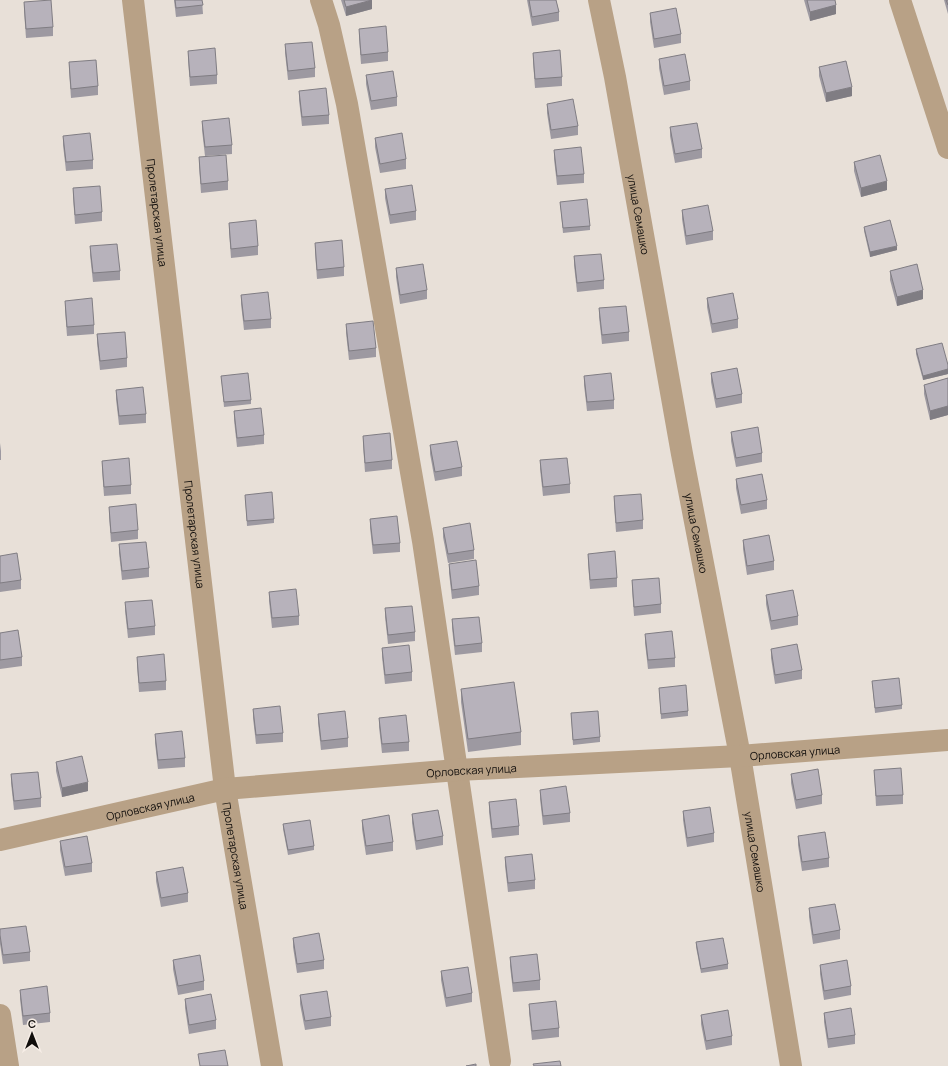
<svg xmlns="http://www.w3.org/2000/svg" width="948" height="1066" font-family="Manrope,sans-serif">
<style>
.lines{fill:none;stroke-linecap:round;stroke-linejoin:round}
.minor{stroke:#b8a186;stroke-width:22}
.wall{fill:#9d99a1}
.shaded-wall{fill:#807d83}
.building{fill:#b7b2bb;stroke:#807d83}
.labels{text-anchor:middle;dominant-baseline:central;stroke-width:4;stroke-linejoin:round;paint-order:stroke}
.street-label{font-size:11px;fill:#110e0c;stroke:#f6ede6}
</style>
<rect width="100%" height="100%" fill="#e8e0d8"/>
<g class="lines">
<g class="minor">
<path id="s1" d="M133 0 225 789 272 1066"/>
<path d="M321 0 329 25 347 104 423 541 500 1061"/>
<path id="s2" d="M599 0 615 77 682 454 740 756 791 1066"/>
<path d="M900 0 948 148"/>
<path id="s3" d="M0 840 225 789 457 770 740 756 948 740"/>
<path d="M0 1015 8 1066"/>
</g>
</g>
<g class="wall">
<path d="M174 0H202L203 14 176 17Z"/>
<path d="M341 0H372V9L346 16Z"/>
<path d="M527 0H556L559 12V21L532 26Z"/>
<path d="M804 0H835L836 14 810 21Z"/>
<path d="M944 0H948V14Z"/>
<path d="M24 2 53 27V36L26 38 24 11Z"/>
<path d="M650 13 681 34V43L654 48 650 22Z"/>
<path d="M359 29 388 52V61L361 64 359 38Z"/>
<path d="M285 44 315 68V77L288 80 285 53Z"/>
<path d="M188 51 217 75V84L190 86 188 60Z"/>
<path d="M533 53 562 77V86L535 88 533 62Z"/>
<path d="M659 59 690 81V90L664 95 659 68Z"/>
<path d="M69 62 98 86V95L71 98 69 71Z"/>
<path d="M819 67 852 96 826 102 819 76Z"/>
<path d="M366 75 397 97V106L371 110 366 84Z"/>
<path d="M299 91 329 115V124L302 126 299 100Z"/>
<path d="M547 104 578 126V135L551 139 547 113Z"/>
<path d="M202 121 232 145V154L205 156 202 130Z"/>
<path d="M670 127 702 149V158L675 163 670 136Z"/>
<path d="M63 136 93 160V169L66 171 63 145Z"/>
<path d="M375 138 406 159V169L380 173 375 147Z"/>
<path d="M554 150 584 174V183L557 185 554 159Z"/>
<path d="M199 157 228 181V190L201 193 199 166Z"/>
<path d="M854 162 887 190 861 197 854 171Z"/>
<path d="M73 188 102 212V221L75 224 73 197Z"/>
<path d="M385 189 416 211V220L390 224 385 198Z"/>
<path d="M560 202 590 226V230L563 233Z"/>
<path d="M682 210 713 231V240L686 245 682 219Z"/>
<path d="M229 223 258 246V255L231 258 229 232Z"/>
<path d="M864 227 897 250 870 257 864 231Z"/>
<path d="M315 243 344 267V276L317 279 315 252Z"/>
<path d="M90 246 120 271V280L93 282 90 255Z"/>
<path d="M574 256 604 280V289L577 292 574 265Z"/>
<path d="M396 268 427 290V299L400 304 396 277Z"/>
<path d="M890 271 923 299 897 306 890 280Z"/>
<path d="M241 295 271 319V328L244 330 241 304Z"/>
<path d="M707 298 738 319V328L712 333 707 307Z"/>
<path d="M65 301 94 325V334L67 336 65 310Z"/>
<path d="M599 308 629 332V341L602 344 599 317Z"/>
<path d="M346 324 376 348V357L349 360 346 333Z"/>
<path d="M97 334 127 358V367L100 370 97 343Z"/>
<path d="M916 349 948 365V374L923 380 916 354Z"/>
<path d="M711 373 742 394V403L716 408 711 382Z"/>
<path d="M221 376 251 400V404L224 407Z"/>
<path d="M584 376 614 400V409L587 411 584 385Z"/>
<path d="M948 378V415L930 420 924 394V385Z"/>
<path d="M116 390 146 414V423L119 425 116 399Z"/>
<path d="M234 411 264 435V444L237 447 234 420Z"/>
<path d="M731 432 762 453V462L736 467 731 441Z"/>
<path d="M363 436 392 460V469L365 472 363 445Z"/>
<path d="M0 443 1 451V460H0Z"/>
<path d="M430 445 462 467V476L435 481 430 454Z"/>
<path d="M540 460 570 484V493L543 496 540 469Z"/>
<path d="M102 461 131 485V494L104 496 102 470Z"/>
<path d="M736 479 767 500V509L741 514 736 488Z"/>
<path d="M245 495 274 519V523L247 526Z"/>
<path d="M614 496 643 520V529L616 532 614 505Z"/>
<path d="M109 507 138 530V539L111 542 109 516Z"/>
<path d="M370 519 400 543V552L373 554 370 528Z"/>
<path d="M443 528 474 550V559L448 563 443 537Z"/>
<path d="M743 540 774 561V570L747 575 743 549Z"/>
<path d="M119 544 149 568V577L122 580 119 553Z"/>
<path d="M588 554 617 578V587L590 589 588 563Z"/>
<path d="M0 556 21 580V589L0 592Z"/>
<path d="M449 564 479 586V595L452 599 449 573Z"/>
<path d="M632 580 661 604V613L634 616 632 589Z"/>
<path d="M269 592 299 616V625L272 628 269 601Z"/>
<path d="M766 595 798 616V625L771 630 766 604Z"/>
<path d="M125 602 155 626V635L128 638 125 611Z"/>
<path d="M385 608 415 632V641L388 644 385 617Z"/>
<path d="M452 619 482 643V652L455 655 452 628Z"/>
<path d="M0 633 22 657V666L0 669Z"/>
<path d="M645 634 675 658V667L648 669 645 643Z"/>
<path d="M382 648 412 672V681L385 684 382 657Z"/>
<path d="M771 649 802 670V679L775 684 771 658Z"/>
<path d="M137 657 166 681V690L139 692 137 666Z"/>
<path d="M872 681 902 705V709L875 713Z"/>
<path d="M659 688 688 711V716L661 719Z"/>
<path d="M461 689 521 732V745L468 752 461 702Z"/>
<path d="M253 709 283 733V742L256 744 253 718Z"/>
<path d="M571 713 600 737V742L573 745Z"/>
<path d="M318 714 348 738V747L321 750 318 723Z"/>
<path d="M379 718 409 742V751L382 753 379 727Z"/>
<path d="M155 734 185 758V767L158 769 155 743Z"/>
<path d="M56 762 88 791 62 797 56 771Z"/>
<path d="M874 770 903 795V804L876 806Z"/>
<path d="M11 774 41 798V807L14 810 11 783Z"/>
<path d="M791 774 822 795V804L796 809 791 783Z"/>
<path d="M540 790 570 813V822L543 825 540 799Z"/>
<path d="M489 802 519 826V835L492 838 489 812Z"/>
<path d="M683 811 714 833V842L687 847 683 820Z"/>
<path d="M412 814 443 836V845L416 850 412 823Z"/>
<path d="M362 820 393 842V851L366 855 362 829Z"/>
<path d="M283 824 314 846V850L288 855 283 829Z"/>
<path d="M798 836 829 858V867L802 871 798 845Z"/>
<path d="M60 841 92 863V872L65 876 60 850Z"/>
<path d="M505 857 535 880V889L508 892 505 866Z"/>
<path d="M156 872 188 893V902L161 907 156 881Z"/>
<path d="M809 908 840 930V939L813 944 809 917Z"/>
<path d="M0 929 30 952V961L3 964 0 944Z"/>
<path d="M293 938 324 960V969L297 973 293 947Z"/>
<path d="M696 942 728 964V969L701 973 696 947Z"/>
<path d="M510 957 540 980V990L513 992 510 966Z"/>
<path d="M173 960 204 981V990L178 995 173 969Z"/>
<path d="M820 965 851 986V995L824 1000 820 974Z"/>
<path d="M441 971 472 993V1002L446 1007 441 980Z"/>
<path d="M20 990 50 1013V1022L23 1025 20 999Z"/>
<path d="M300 995 331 1017V1026L305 1030 300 1004Z"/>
<path d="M185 999 216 1020V1029L189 1034 185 1008Z"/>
<path d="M529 1004 559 1028V1037L532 1040 529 1013Z"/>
<path d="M824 1013 855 1035V1044L828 1048 824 1022Z"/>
<path d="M701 1015 732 1036V1045L706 1050 701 1024Z"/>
</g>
<g class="shaded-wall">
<path d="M372 0V9L346 16V7Z"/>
<path d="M836 5V14L810 21V12Z"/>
<path d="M852 87V96L826 102V93Z"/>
<path d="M887 181V190L861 197V188Z"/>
<path d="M897 246V250L870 257V252Z"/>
<path d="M923 290V299L897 306V297Z"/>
<path d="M948 369V374L923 380V376Z"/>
<path d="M948 406V415L930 420V411Z"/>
<path d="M88 782V791L62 797V788Z"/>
</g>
<g class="building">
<path d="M51 0 53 27 26 29 24 2Z"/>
<path d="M175 0H202L203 5 176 8Z"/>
<path d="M344 0H372L346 7Z"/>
<path d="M529 0H556L559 12 532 17Z"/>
<path d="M807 0H835L836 5 810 12Z"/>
<path d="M946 0H948V5Z"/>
<path d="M676 8 681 34 654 39 650 13Z"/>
<path d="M386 26 388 52 361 55 359 29Z"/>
<path d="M312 42 315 68 288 71 285 44Z"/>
<path d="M215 48 217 75 190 77 188 51Z"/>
<path d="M560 50 562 77 535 79 533 53Z"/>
<path d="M685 54 690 81 664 86 659 59Z"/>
<path d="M96 60 98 86 71 89 69 62Z"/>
<path d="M846 61 852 87 826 93 819 67Z"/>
<path d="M393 71 397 97 371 101 366 75Z"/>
<path d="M326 88 329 115 302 117 299 91Z"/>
<path d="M573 99 578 126 551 130 547 104Z"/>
<path d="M229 118 232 145 205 147 202 121Z"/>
<path d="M697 123 702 149 675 154 670 127Z"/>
<path d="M90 133 93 160 66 162 63 136Z"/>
<path d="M402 133 406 159 380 164 375 138Z"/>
<path d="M581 147 584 174 557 176 554 150Z"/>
<path d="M226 155 228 181 201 184 199 157Z"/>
<path d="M880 155 887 181 861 188 854 162Z"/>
<path d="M412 185 416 211 390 215 385 189Z"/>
<path d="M100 186 102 212 75 215 73 188Z"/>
<path d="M587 199 590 226 563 228 560 202Z"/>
<path d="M708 205 713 231 686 236 682 210Z"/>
<path d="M256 220 258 246 231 249 229 223Z"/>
<path d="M890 220 897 246 870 252 864 227Z"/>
<path d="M342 240 344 267 317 270 315 243Z"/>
<path d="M117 244 120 271 93 273 90 246Z"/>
<path d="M601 254 604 280 577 283 574 256Z"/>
<path d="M423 264 427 290 400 295 396 268Z"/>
<path d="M917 264 923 290 897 297 890 271Z"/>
<path d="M268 292 271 319 244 321 241 295Z"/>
<path d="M733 293 738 319 712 324 707 298Z"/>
<path d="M92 298 94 325 67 327 65 301Z"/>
<path d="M626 306 629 332 602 335 599 308Z"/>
<path d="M373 321 376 348 349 351 346 324Z"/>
<path d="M125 332 127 358 100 361 97 334Z"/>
<path d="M942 343 948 365V369L923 376 916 349Z"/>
<path d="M737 368 742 394 716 399 711 373Z"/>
<path d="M248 373 251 400 224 402 221 376Z"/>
<path d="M611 373 614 400 587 402 584 376Z"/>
<path d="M948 378V406L930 411 924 385Z"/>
<path d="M143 387 146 414 119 416 116 390Z"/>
<path d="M261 408 264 435 237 438 234 411Z"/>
<path d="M758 427 762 453 736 458 731 432Z"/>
<path d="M390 433 392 460 365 463 363 436Z"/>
<path d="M457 441 462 467 435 472 430 445Z"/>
<path d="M129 458 131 485 104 487 102 461Z"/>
<path d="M567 458 570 484 543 487 540 460Z"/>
<path d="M762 474 767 500 741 505 736 479Z"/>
<path d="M272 492 274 519 247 521 245 495Z"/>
<path d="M641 494 643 520 616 523 614 496Z"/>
<path d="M136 504 138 530 111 533 109 507Z"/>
<path d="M397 516 400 543 373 545 370 519Z"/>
<path d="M470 523 474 550 448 554 443 528Z"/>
<path d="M769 535 774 561 747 566 743 540Z"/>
<path d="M146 542 149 568 122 571 119 544Z"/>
<path d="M615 551 617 578 590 580 588 554Z"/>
<path d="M17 553 21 580 0 583V556Z"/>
<path d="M476 560 479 586 452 590 449 564Z"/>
<path d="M659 578 661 604 634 607 632 580Z"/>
<path d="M296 589 299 616 272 618 269 592Z"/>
<path d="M793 590 798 616 771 621 766 595Z"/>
<path d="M152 600 155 626 128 629 125 602Z"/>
<path d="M412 606 415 632 388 635 385 608Z"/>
<path d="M479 617 482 643 455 646 452 619Z"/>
<path d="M18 630 22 657 0 660V633Z"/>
<path d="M672 631 675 658 648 660 645 634Z"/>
<path d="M797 644 802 670 775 675 771 649Z"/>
<path d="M409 645 412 672 385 675 382 648Z"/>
<path d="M164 654 166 681 139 683 137 657Z"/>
<path d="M899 678 902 705 875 708 872 681Z"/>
<path d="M514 682 521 732 468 739 461 689Z"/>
<path d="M686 685 688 711 661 714 659 688Z"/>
<path d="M280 706 283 733 256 735 253 709Z"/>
<path d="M345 711 348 738 321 741 318 714Z"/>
<path d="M598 711 600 737 573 740 571 713Z"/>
<path d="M406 715 409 742 382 744 379 718Z"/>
<path d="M182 731 185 758 158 760 155 734Z"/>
<path d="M82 756 88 782 62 788 56 762Z"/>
<path d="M901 768 903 795 876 796 874 770Z"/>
<path d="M818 769 822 795 796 800 791 774Z"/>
<path d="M38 772 41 798 14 801 11 774Z"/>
<path d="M566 786 570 813 543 816 540 790Z"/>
<path d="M516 799 519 826 492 829 489 802Z"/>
<path d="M710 807 714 833 687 838 683 811Z"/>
<path d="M438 810 443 836 416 841 412 814Z"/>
<path d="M389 815 393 842 366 846 362 820Z"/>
<path d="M310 820 314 846 288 850 283 824Z"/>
<path d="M825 832 829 858 802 862 798 836Z"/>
<path d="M87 836 92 863 65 867 60 841Z"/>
<path d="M532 854 535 880 508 883 505 857Z"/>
<path d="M183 867 188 893 161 898 156 872Z"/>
<path d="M835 904 840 930 813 935 809 908Z"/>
<path d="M26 926 30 952 3 955 0 935V929Z"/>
<path d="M319 933 324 960 297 964 293 938Z"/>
<path d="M723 938 728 964 701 969 696 942Z"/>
<path d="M537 954 540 980 513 983 510 957Z"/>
<path d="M200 955 204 981 178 986 173 960Z"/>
<path d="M847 960 851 986 824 991 820 965Z"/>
<path d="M468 967 472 993 446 998 441 971Z"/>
<path d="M47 986 50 1013 23 1016 20 990Z"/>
<path d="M327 991 331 1017 305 1021 300 995Z"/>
<path d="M211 994 216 1020 189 1025 185 999Z"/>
<path d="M556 1001 559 1028 532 1031 529 1004Z"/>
<path d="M851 1008 855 1035 828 1039 824 1013Z"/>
<path d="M728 1010 732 1036 706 1041 701 1015Z"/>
<path d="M225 1050 228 1066H200L198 1054Z"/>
<path d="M560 1061 561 1066H534L533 1064Z"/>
<path d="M476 1064V1066H466Z"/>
</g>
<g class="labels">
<g class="street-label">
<text stroke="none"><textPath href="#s1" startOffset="214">Пролетарская улица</textPath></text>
<text stroke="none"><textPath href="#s2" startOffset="218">улица Семашко</textPath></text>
<text stroke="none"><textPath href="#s2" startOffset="542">улица Семашко</textPath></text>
<text stroke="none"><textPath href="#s1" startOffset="538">Пролетарская улица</textPath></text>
<text stroke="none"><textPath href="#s3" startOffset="802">Орловская улица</textPath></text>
<text stroke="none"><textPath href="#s3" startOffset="478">Орловская улица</textPath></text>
<text stroke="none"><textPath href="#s3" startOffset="154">Орловская улица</textPath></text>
<text stroke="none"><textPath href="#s2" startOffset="866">улица Семашко</textPath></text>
<text stroke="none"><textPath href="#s1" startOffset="862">Пролетарская улица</textPath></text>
</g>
</g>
<g transform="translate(32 1034)" stroke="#f6ede6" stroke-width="3" paint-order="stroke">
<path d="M0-3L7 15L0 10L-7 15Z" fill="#110e0c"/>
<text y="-6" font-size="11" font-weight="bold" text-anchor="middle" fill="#110e0c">С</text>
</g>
</svg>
